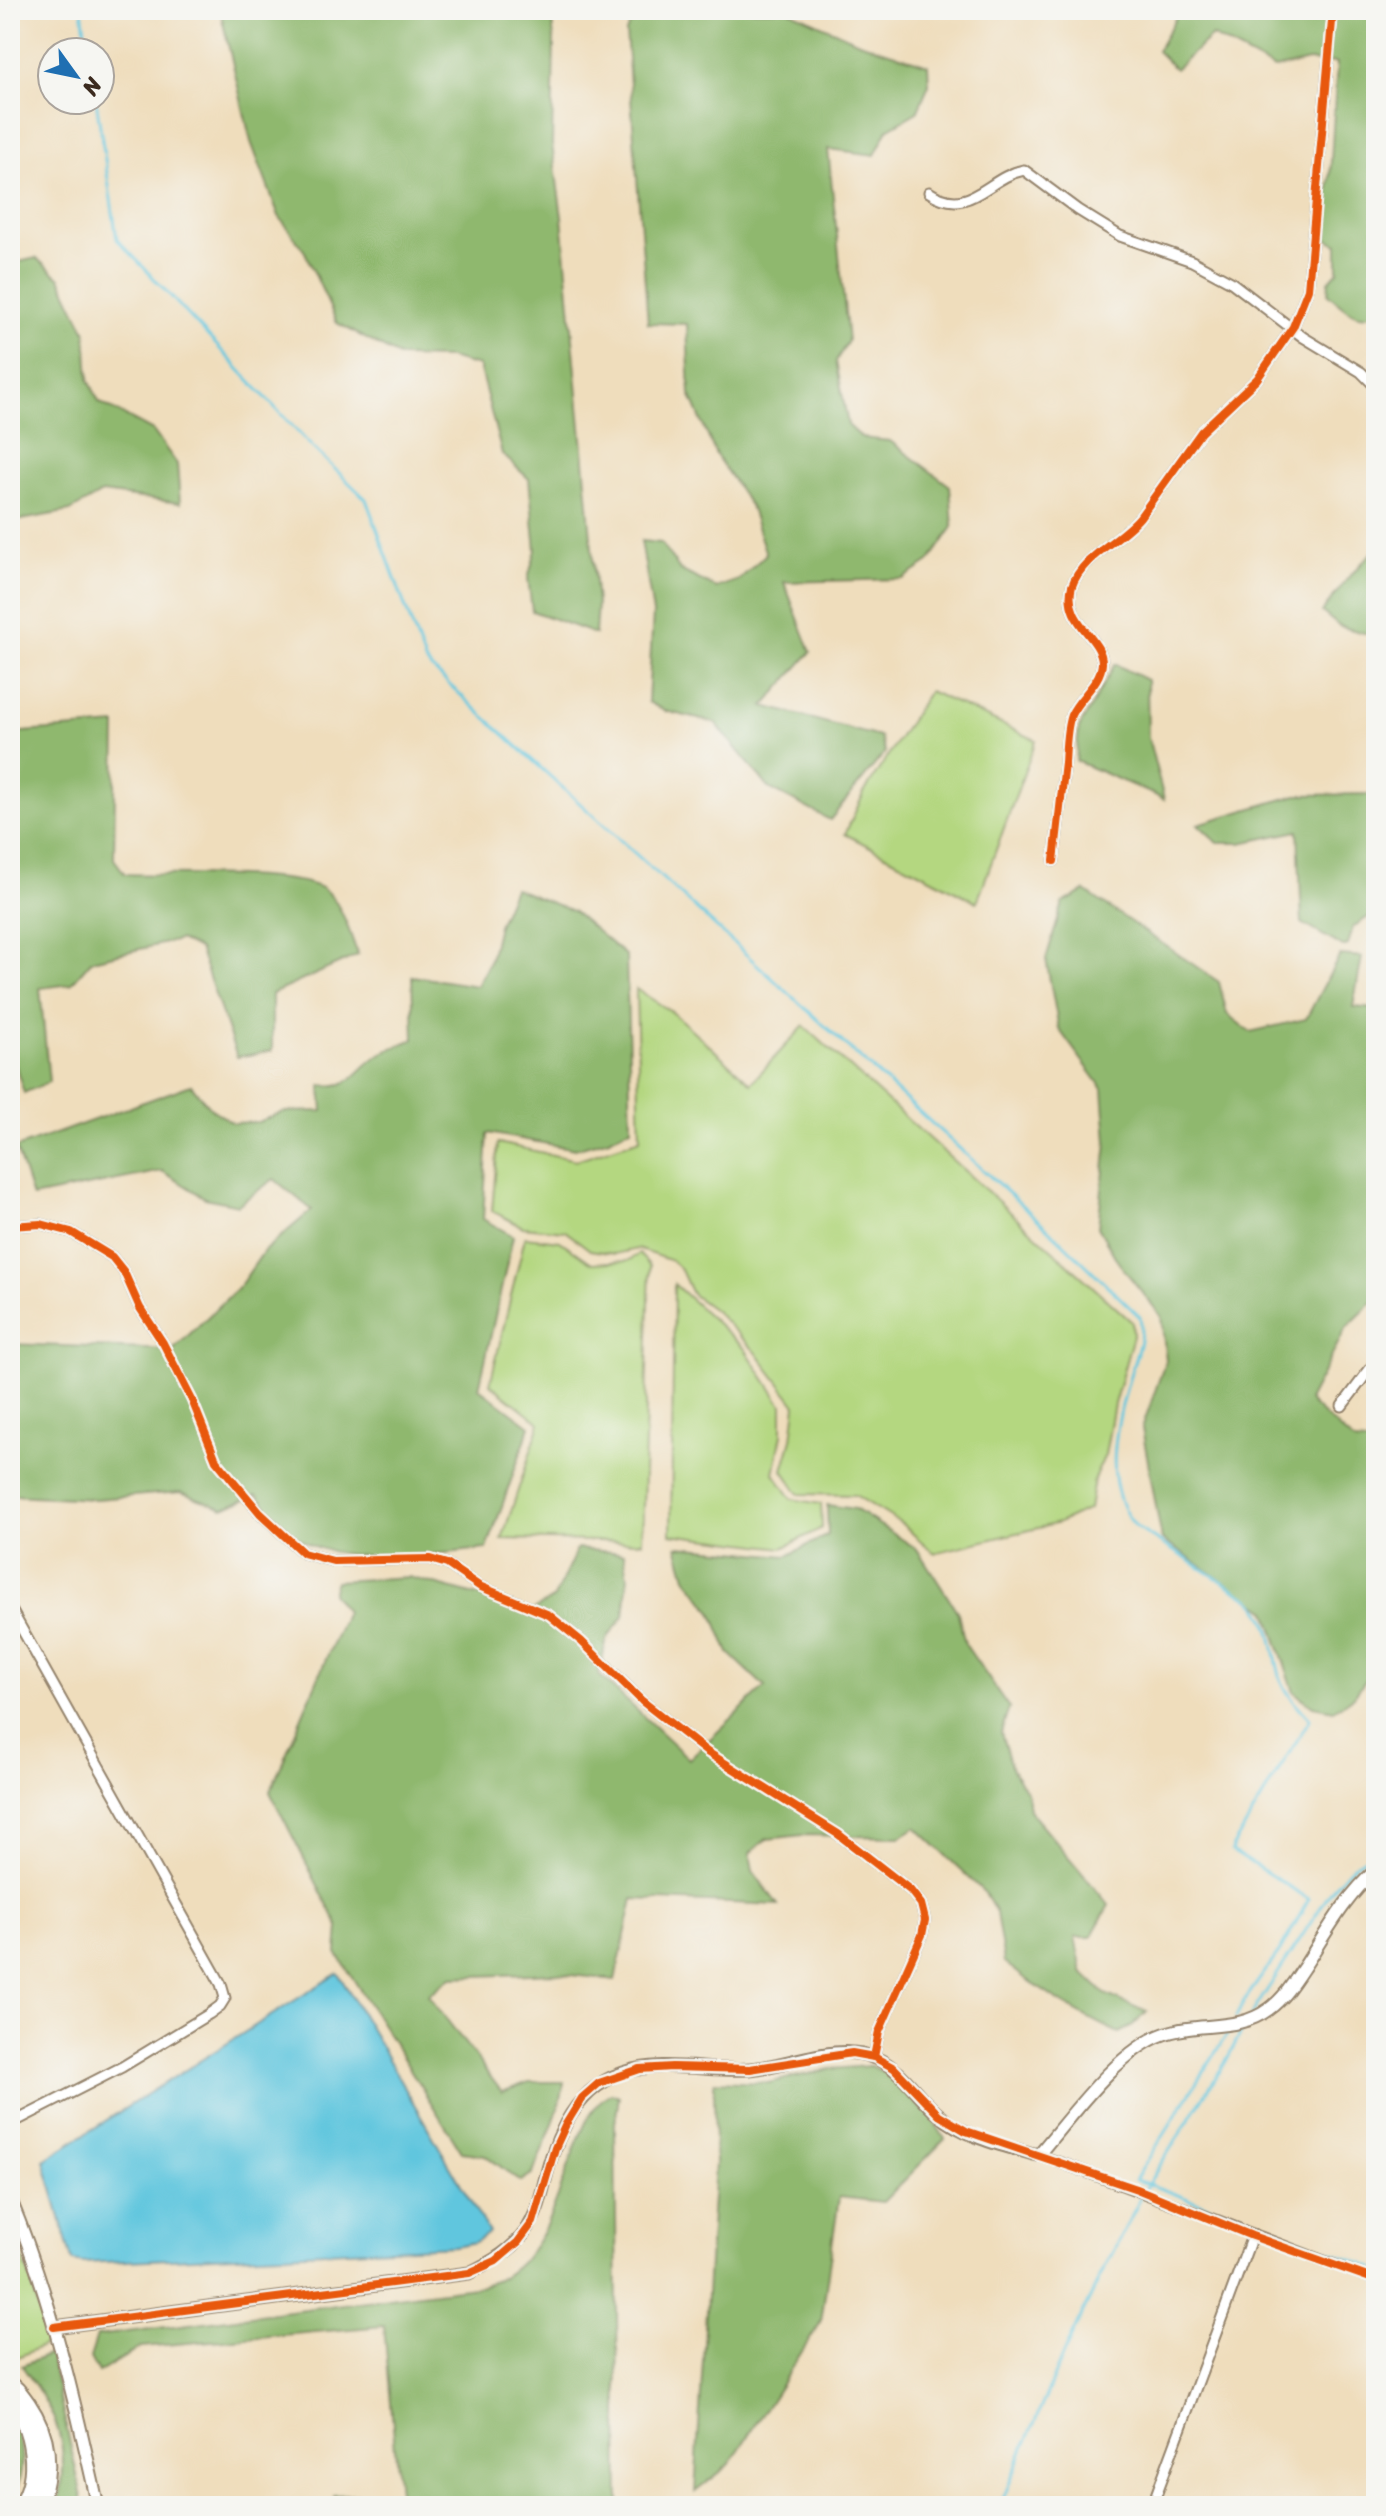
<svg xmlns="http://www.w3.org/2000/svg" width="1386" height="2516" font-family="Sriracha,sans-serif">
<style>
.green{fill:#b4d780;stroke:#78804f;stroke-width:2}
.forest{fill:#8fb86e;stroke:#657146;stroke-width:2}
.water{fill:#61c6de;stroke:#4e787e;stroke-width:2}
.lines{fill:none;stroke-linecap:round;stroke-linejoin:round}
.stream{stroke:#61c6de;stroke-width:3}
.minor-casing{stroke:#95846d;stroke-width:13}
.tertiary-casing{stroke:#95846d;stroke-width:15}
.motorway-casing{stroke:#95846d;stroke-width:20}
.minor{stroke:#fff;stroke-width:9}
.tertiary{stroke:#fff;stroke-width:11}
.motorway{stroke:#fff;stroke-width:16}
.cycleway-casing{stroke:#f6f6f2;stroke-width:13}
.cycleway{stroke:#e8590c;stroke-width:8}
</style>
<rect width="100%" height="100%" fill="#f6f6f2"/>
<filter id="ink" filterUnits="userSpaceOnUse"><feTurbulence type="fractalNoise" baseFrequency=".0125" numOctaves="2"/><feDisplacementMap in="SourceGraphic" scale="16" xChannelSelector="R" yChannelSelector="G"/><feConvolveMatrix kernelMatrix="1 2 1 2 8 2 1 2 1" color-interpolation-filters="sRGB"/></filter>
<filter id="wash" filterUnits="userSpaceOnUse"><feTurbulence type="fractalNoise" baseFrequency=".006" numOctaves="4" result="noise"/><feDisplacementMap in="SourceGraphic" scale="32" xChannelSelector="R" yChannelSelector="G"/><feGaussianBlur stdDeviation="1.8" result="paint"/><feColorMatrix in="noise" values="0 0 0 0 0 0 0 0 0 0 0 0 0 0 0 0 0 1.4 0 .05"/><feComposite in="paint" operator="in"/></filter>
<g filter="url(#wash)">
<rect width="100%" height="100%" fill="#efddbc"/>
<g class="green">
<path d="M929 691 1036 740 977 902 845 834 864 793Z"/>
<path d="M636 989 672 1012 751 1083 804 1026 1132 1322 1133 1336 1114 1404 1105 1455 1094 1479 1089 1509 1059 1523 934 1553 902 1524 855 1495 799 1494 783 1470 792 1439 796 1405 755 1351 714 1310 692 1294 681 1270 672 1261 637 1249 615 1254 590 1250 565 1231 523 1227 492 1211 498 1143 576 1160 640 1139Z"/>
<path d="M525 1237 560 1241 592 1263 628 1261 639 1254 650 1266 642 1542 502 1539 540 1423 490 1384Z"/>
<path d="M674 1284 745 1349 782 1405V1434L774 1473 792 1499 821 1504 822 1528 783 1548 671 1534Z"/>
<path d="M10 2225 31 2281 48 2343 10 2361Z"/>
</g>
<g class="forest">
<path d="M220 10H551L554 40 552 144 562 217 597 604 595 634 532 611 528 578 536 550 529 479 502 454 479 366 449 358 400 357 337 323 305 252 279 216 251 142Z"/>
<path d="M638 10H788L859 42 928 65 929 84 917 112 888 129 875 155 828 149 848 341 836 361 848 425 862 438 890 441 950 486 953 527 929 562 903 579 784 582 811 652 764 706 880 737 885 752 830 820 769 788 715 723 665 711 648 702 653 613 641 541 661 543 680 570 716 588 739 580 766 554 750 506 716 455 690 394 687 324 648 323 626 32Z"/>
<path d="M1180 10H1376V312C1357 323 1343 306 1328 294L1329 281 1338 271V244L1323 237 1330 178 1337 63 1309 61 1274 69 1212 36 1175 69 1157 51Z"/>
<path d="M36 258 60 278 86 332 89 380 99 402 153 431 177 464 180 503 102 493 70 511 10 522V264Z"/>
<path d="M1376 548V633L1371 635 1339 626 1322 612 1348 578Z"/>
<path d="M1115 664 1147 680 1148 737 1164 799 1076 761 1079 728Z"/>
<path d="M116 725 114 859 125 874C166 876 294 871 323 889 342 901 350 935 358 955L272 994V1051L237 1057 199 949 179 940 92 960 71 984 40 988 49 1082 24 1093 10 1048V733Z"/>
<path d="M1376 794 1373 914 1353 927 1348 945 1343 947 1302 923 1298 831 1241 843H1218L1198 824 1297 795Z"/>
<path d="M514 888 573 911 626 956 631 1128 609 1139 575 1149 488 1133 483 1219 513 1236 479 1388 530 1426 487 1549C435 1553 339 1569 296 1536 282 1524 270 1508 257 1495L223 1508 181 1492 96 1499 10 1495V1344L173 1350 239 1287 264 1251 312 1210 274 1179 238 1205 205 1198 162 1171 32 1197 16 1148 191 1085 210 1108 233 1123 258 1122 284 1112 323 1111 321 1085C354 1089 355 1070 379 1055 390 1048 403 1044 414 1039L412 976 477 986 490 960 498 925Z"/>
<path d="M1085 891 1219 982 1227 1014 1250 1032 1306 1019 1340 955 1362 957 1353 1007 1376 1009V1299L1346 1328 1308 1401 1354 1442 1376 1444V1666L1354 1696 1334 1710 1313 1706 1294 1692 1267 1611 1162 1540 1142 1428 1166 1360 1161 1316 1118 1262 1098 1227 1107 1142 1103 1089 1059 1029 1046 959 1063 903Z"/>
<path d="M827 1505 855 1509 917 1549 958 1613 965 1644 1009 1708 1001 1733 1012 1770 1027 1792 1029 1810 1109 1905 1091 1937H1075L1082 1972 1105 1994 1147 2012 1133 2026 1119 2033C1077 2014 1040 1991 1004 1962L996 1913 985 1893 916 1827 900 1837 803 1835 767 1839 750 1853 753 1871 778 1905 633 1899 615 1980 554 1973 451 1977 428 1995 502 2092 529 2082H564C561 2112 543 2144 533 2174L521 2182 485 2155 462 2152 337 1953 339 1927 270 1792 346 1612 332 1593 336 1581 409 1577 493 1600 527 1614 554 1598 577 1549 624 1553 628 1577 624 1616 607 1639 598 1674 689 1759 765 1687 729 1653 712 1612 686 1577 677 1546 787 1556 828 1535Z"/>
<path d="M870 2066 892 2075 906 2094 932 2118 945 2139 883 2202 839 2197 821 2322 729 2465 695 2492 715 2163 714 2081 768 2083 830 2069Z"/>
<path d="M611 2093 619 2096 615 2123 619 2506H335L334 2495 399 2493 384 2326 141 2347 98 2373 90 2358 97 2336 474 2287C481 2285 490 2283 497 2280 552 2251 559 2181 582 2131 589 2115 596 2102 611 2093Z"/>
<path d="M50 2354 84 2506H58C72 2445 57 2415 22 2366Z"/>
<path d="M10 2416C25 2441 26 2477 10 2502Z"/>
</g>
<path class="water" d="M338 1973 489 2233 475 2242 455 2246 83 2263 72 2261 44 2160Z"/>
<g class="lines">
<g class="stream">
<path d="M82 10 88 52"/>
<path d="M96 100 117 239 312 447 366 499 425 661 431 668 1058 1238 1140 1317C1144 1336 1136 1355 1131 1372 1117 1421 1099 1487 1137 1528L1250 1599C1274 1621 1272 1647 1280 1676 1285 1693 1298 1706 1310 1719L1233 1846 1232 1851 1309 1899 1280 1951 1244 2001 1236 2017"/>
<path d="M1251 2015 1335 1885 1354 1865 1376 1851"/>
<path d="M1245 2025 1225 2063 1148 2184 1376 2269"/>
<path d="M1000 2506 1064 2352 1103 2271 1148 2184 1135 2180 1231 2028"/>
</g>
</g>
</g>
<g filter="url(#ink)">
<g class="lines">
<defs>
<g id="minor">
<path d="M929 192C970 219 987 177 1024 170L1078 210 1120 236 1192 261 1231 282 1303 337 1361 372 1376 387"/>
<path d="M1054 861C1058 828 1061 796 1065 763 1066 748 1066 729 1071 715 1079 697 1101 683 1102 663 1103 638 1062 622 1072 586 1082 556 1120 541 1140 517L1201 432 1257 379 1293 327 1308 289 1333 10"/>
<path d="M10 1226 41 1224 71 1232 112 1257 124 1272 140 1308 163 1343 192 1400 216 1460 260 1513 303 1553 333 1561 430 1559 447 1564 479 1586 549 1615 581 1641 642 1701 707 1752 838 1834 910 1890 921 1904 925 1920 922 1935 879 2032 874 2057"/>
<path d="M1342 1406 1376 1361"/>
<path d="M10 1608 221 1984 225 1998 220 2006 209 2014 122 2067 10 2124"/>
<path d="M1038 2155C1152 2194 1263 2239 1376 2280"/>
<path d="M1152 2506 1252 2236"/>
</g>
<g id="tertiary">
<path d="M10 2198C51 2297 75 2402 98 2506"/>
<path d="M54 2327 469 2273C558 2233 529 2192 566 2123 580 2098 596 2082 623 2073 664 2059 708 2072 750 2069 789 2066 837 2042 875 2058 903 2069 916 2096 938 2114 964 2137 1005 2146 1038 2155 1070 2118 1118 2050 1164 2034 1199 2021 1237 2033 1269 2009 1283 1999 1294 1982 1304 1967 1326 1933 1345 1897 1376 1870"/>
</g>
<g id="motorway">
<path d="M10 2385C18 2390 21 2396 27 2404 49 2436 52 2469 38 2506"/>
<path d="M10 2400C34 2426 42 2476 21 2506"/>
</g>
</defs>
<use href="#minor" class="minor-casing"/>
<use href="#tertiary" class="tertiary-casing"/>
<use href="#motorway" class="motorway-casing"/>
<use href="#minor" class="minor"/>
<use href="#tertiary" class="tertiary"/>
<use href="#motorway" class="motorway"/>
<defs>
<g id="cycleway">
<path d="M1054 861C1058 828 1061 796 1065 763 1066 748 1066 729 1071 715 1079 697 1101 683 1102 663 1103 638 1062 622 1072 586 1082 556 1120 541 1140 517L1201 432 1257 379 1293 327 1308 289 1333 10"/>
<path d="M10 1226 41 1224 71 1232 112 1257 124 1272 140 1308 163 1343 192 1400 216 1460 260 1513 303 1553 333 1561 430 1559 447 1564 479 1586 549 1615 581 1641 642 1701 707 1752 838 1834 910 1890 921 1904 925 1920 922 1935 879 2032 874 2057"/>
<path d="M54 2327 469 2273 496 2261 518 2242 533 2222 555 2148 566 2124 582 2098 599 2083 640 2069 672 2067 750 2069 852 2053 874 2057 894 2068 939 2115 966 2131 1137 2189 1252 2236 1376 2280"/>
</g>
</defs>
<use href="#cycleway" class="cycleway-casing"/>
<use href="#cycleway" class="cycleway"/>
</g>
</g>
<rect width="1386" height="2516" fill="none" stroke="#f6f6f2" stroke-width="40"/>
<g transform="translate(76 76) rotate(123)"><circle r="38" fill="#f6f6f2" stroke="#aba49d" stroke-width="2"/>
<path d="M0-6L14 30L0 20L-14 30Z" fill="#1f6fb2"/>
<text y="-12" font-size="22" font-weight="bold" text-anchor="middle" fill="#3b2a1e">N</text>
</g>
</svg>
